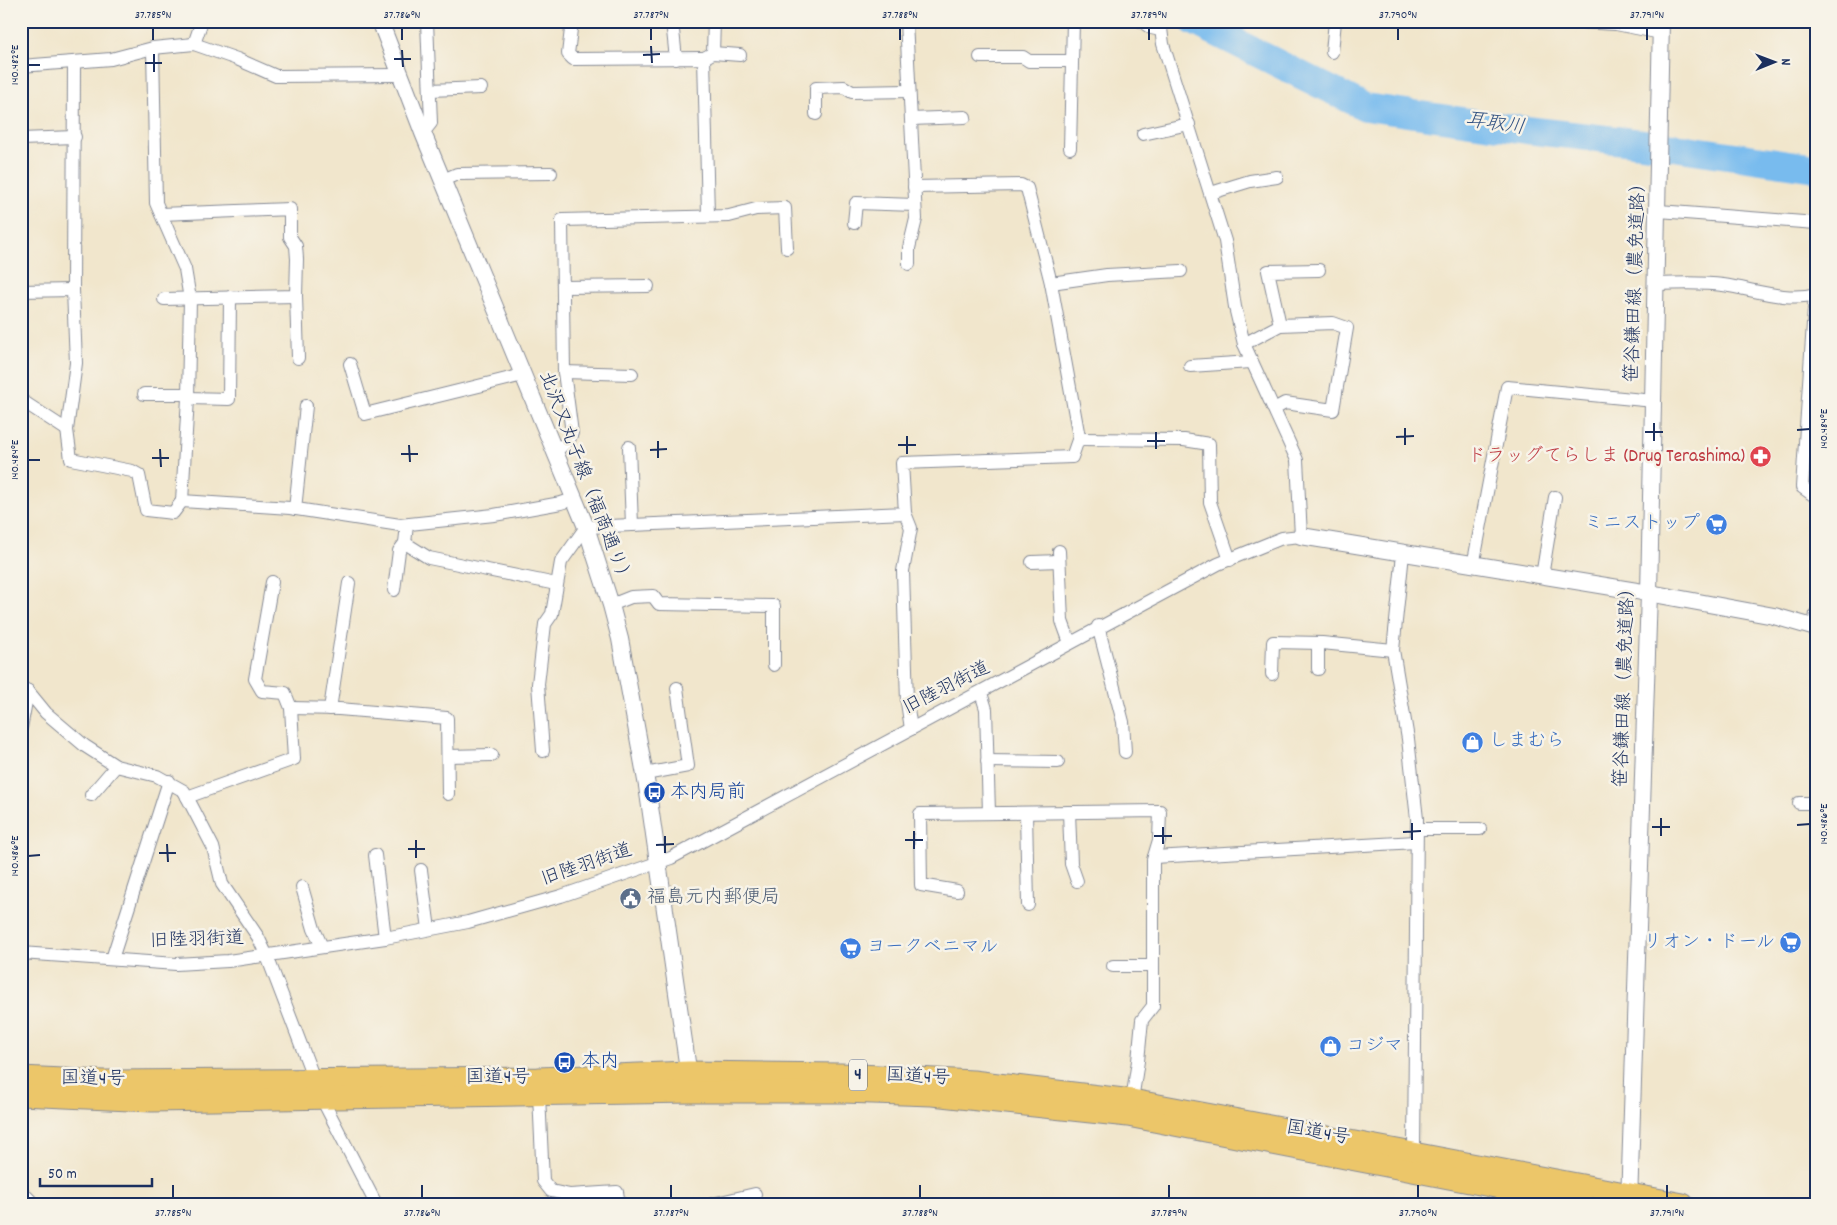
<svg xmlns="http://www.w3.org/2000/svg" width="1837" height="1225" font-family="Dekko,'Klee One',sans-serif">
<style>
.lines{fill:none;stroke-linecap:round;stroke-linejoin:round}
.stream{stroke:#78bbee;stroke-width:4.5}
.river{stroke:#78bbee;stroke-width:28}
.minor-casing{stroke:#868a95;stroke-width:14}
.tertiary-casing{stroke:#868a95;stroke-width:18}
.trunk-casing{stroke:#868a95;stroke-width:23}
.minor{stroke:#fff;stroke-width:12}
.tertiary{stroke:#fff;stroke-width:16}
.trunk{stroke:#ecc669;stroke-width:21}
.ticks{fill:none;stroke:#1b2f5e;stroke-width:2}
.labels{text-anchor:middle;dominant-baseline:central;stroke-width:5;stroke-linejoin:round;paint-order:stroke}
.shield{fill:#f7f3e8;stroke:#5d6a87;stroke-width:1}
.shield-label{font-size:18px;font-weight:bold;fill:#1b2f5e}
.street-label{font-size:19px;fill:#1b2f5e;stroke:#f7f3e8}
.health-label{font-size:19px;fill:#be3a42;stroke:#f7f3e8;text-anchor:end}
.shop-label{font-size:19px;fill:#366cbe;stroke:#f7f3e8;text-anchor:start}
.transit-label{font-size:19px;fill:#164399;stroke:#f7f3e8;text-anchor:start}
.service-label{font-size:19px;fill:#4e5e75;stroke:#f7f3e8;text-anchor:start}
.water-label{font-size:20px;font-style:italic;fill:#325282;stroke:#f7f3e8}
.neatline{fill:none;stroke:#1b2f5e;stroke-width:2}
.ticks-label{font-size:12px;text-anchor:middle;fill:#1b2f5e}
</style>
<rect width="100%" height="100%" fill="#f7f3e8"/>
<filter id="ink" filterUnits="userSpaceOnUse"><feTurbulence type="fractalNoise" baseFrequency=".02" numOctaves="2"/><feDisplacementMap in="SourceGraphic" scale="10" xChannelSelector="R" yChannelSelector="G"/><feConvolveMatrix kernelMatrix="1 2 1 2 8 2 1 2 1" color-interpolation-filters="sRGB"/></filter>
<filter id="wash" filterUnits="userSpaceOnUse"><feTurbulence type="fractalNoise" baseFrequency=".0096" numOctaves="4" result="noise"/><feDisplacementMap in="SourceGraphic" scale="20" xChannelSelector="R" yChannelSelector="G"/><feGaussianBlur stdDeviation="1.12" result="paint"/><feColorMatrix in="noise" values="0 0 0 0 0 0 0 0 0 0 0 0 0 0 0 0 0 1.4 0 .05"/><feComposite in="paint" operator="in"/></filter>
<g filter="url(#wash)">
<rect width="100%" height="100%" fill="#f1e6cc"/>
<g class="lines">
<path class="stream" d="M1232 39 1250 21"/>
<path class="river" d="M1193 21 1365 107 1526 130 1660 145 1816 168"/>
</g>
</g>
<g filter="url(#ink)">
<g class="lines">
<defs>
<g id="minor">
<path d="M572 21 568 54 573 59 704 58 708 215"/>
<path d="M672 21 676 59"/>
<path d="M906 21 916 219 909 248V264"/>
<path d="M1141 21 1151 28 1161 30"/>
<path d="M1562 21 1616 24 1661 33"/>
<path d="M194 44 202 21"/>
<path d="M153 48 156 203 185 269 190 299 188 398 182 501 290 508 400 525 494 515 561 503 574 499"/>
<path d="M1332 52 1335 21"/>
<path d="M713 53 740 55"/>
<path d="M980 57H1023L1029 61H1072"/>
<path d="M704 58 713 53 714 21"/>
<path d="M74 62 73 290 76 363 67 430 71 459 132 471 139 475 146 510 173 513 182 501"/>
<path d="M21 66 111 59 153 48 194 44 237 59 276 76 399 75"/>
<path d="M430 90 481 88"/>
<path d="M816 114V88L844 87 852 92 909 91"/>
<path d="M911 119 965 117"/>
<path d="M423 133 431 123 427 21"/>
<path d="M1143 134 1189 124"/>
<path d="M21 139 75 137"/>
<path d="M1070 148 1073 21"/>
<path d="M443 180 457 174 551 173"/>
<path d="M1211 193 1250 181 1277 177"/>
<path d="M1659 211 1816 223"/>
<path d="M161 214 290 209V237L296 246 297 259 296 296 164 299"/>
<path d="M854 223 856 203 915 205"/>
<path d="M1051 283 1107 275 1181 271"/>
<path d="M1657 284C1679 283 1701 282 1723 285 1753 289 1786 302 1816 294"/>
<path d="M563 287 648 286"/>
<path d="M21 291 73 290"/>
<path d="M1815 294 1802 487 1816 497"/>
<path d="M296 296 298 358"/>
<path d="M1280 325 1268 271 1319 270"/>
<path d="M1244 344 1280 325 1333 323 1347 328 1333 410 1285 403 1274 409"/>
<path d="M350 364 365 414 523 375"/>
<path d="M1190 366 1251 362"/>
<path d="M564 372 632 374"/>
<path d="M144 394H188"/>
<path d="M188 398 229 399 230 297"/>
<path d="M21 400 67 430"/>
<path d="M1078 439 1184 440 1209 444 1210 502 1230 560"/>
<path d="M629 447 632 525"/>
<path d="M555 452 569 440 572 433 564 372 562 220 729 216 756 209 785 208 787 248"/>
<path d="M295 509 306 406"/>
<path d="M905 513 911 528 903 571 907 702 911 729"/>
<path d="M405 543 429 558 556 584"/>
<path d="M1059 551 1062 621 1070 643"/>
<path d="M1403 554 1393 650 1408 739 1417 819 1414 1151"/>
<path d="M1032 562 1059 561"/>
<path d="M1473 566 1507 387 1654 401"/>
<path d="M1542 576 1555 497"/>
<path d="M394 590 399 551 405 543 407 525"/>
<path d="M611 605 631 597 653 596 659 604 774 606V665"/>
<path d="M1098 626 1123 722 1125 752"/>
<path d="M1814 627 1816 613"/>
<path d="M1318 643V669"/>
<path d="M1272 674 1273 642 1322 643 1393 650"/>
<path d="M21 687 28 691 46 713 85 746 116 766 157 776 184 791 213 847 222 884 258 937 267 956 314 1079"/>
<path d="M981 693 986 709 989 813"/>
<path d="M291 708 339 709 447 718 448 794"/>
<path d="M330 709 349 583"/>
<path d="M21 728 28 691"/>
<path d="M543 751 538 684 545 624 552 614 561 562 586 527 905 513 902 463 1072 457 1079 437 1051 283 1027 188 1021 185 914 187"/>
<path d="M448 756 492 755"/>
<path d="M987 761 1058 762"/>
<path d="M645 774 688 766 677 688"/>
<path d="M91 795 116 766"/>
<path d="M187 797 294 759 291 708 285 693 262 691 255 679 272 582"/>
<path d="M1799 803H1816"/>
<path d="M1069 812 1071 864 1077 881"/>
<path d="M1026 813 1028 905"/>
<path d="M1417 829H1480"/>
<path d="M375 855 385 938"/>
<path d="M1154 857 1416 842"/>
<path d="M421 870 429 929"/>
<path d="M302 887 314 929 322 947"/>
<path d="M957 891 921 885 920 814 1160 811 1159 840 1153 860V1006L1142 1020 1138 1061 1132 1100"/>
<path d="M21 953 176 964 228 961 385 938 468 922 561 896 671 858 1218 564 1282 538 1301 536 1297 460 1244 344 1235 307 1225 241 1163 44 1160 21"/>
<path d="M112 959 169 781"/>
<path d="M1113 966H1153"/>
<path d="M539 1095 543 1181 551 1191 570 1195 617 1192 619 1204"/>
<path d="M322 1099 376 1204"/>
<path d="M21 1195H25L34 1204"/>
<path d="M712 1204 755 1194"/>
</g>
<g id="tertiary">
<path d="M380 21 423 133 586 527 611 605 620 639 647 786 690 1083"/>
<path d="M1301 536 1649 593 1774 616 1816 628"/>
<path d="M1629 1203 1649 593 1661 21"/>
</g>
<g id="trunk">
<path d="M21 1077 104 1081 538 1078 689 1072 841 1074 973 1081 1132 1100 1683 1204"/>
<path d="M21 1095 152 1101 691 1092H843L932 1095 1128 1116 1584 1204"/>
</g>
</defs>
<use href="#minor" class="minor-casing"/>
<use href="#tertiary" class="tertiary-casing"/>
<use href="#trunk" class="trunk-casing"/>
<use href="#minor" class="minor"/>
<use href="#tertiary" class="tertiary"/>
<use href="#trunk" class="trunk"/>
</g>
</g>
<path class="ticks" d="M153 28V40M402 28V40M651 28V40M900 28V40M1149 28V40M1398 28V40M1647 28V40M651 46 652 63M402 50 403 67M154 54V72M643 55 660 54M394 59H411M145 63H162M28 65H40M1654 423V441M1405 428V445M1797 430 1810 429M1156 432V449M1645 432H1663M907 436V454M1396 437 1414 436M658 441V458M1147 441H1165M409 445 410 462M898 445H916M160 449 161 467M650 450 667 449M401 454H418M152 458H169M28 460H40M1661 818V836M1412 823V840M1797 825 1810 824M1163 827V844M1652 827H1670M914 831V849M1403 832 1421 831M665 836V853M1154 836H1172M416 840V858M905 840H923M167 844 168 862M656 845 674 844M408 849H425M159 853H176M28 856 40 855M173 1185V1198M422 1185V1198M671 1185V1198M920 1185V1198M1169 1185V1198M1418 1185V1198M1667 1185V1198"/>
<defs>
<symbol id="pharmacy-disc" viewBox="-11 -11 22 22"><circle r="9.5" fill="#e0444e" stroke="#f7f3e8"/><path d="M-2-6h4v4h4v4h-4v4h-4v-4h-4v-4h4Z" fill="#fff"/></symbol>
<symbol id="supermarket-disc" viewBox="-11 -11 22 22"><circle r="9.5" fill="#3f7fe0" stroke="#f7f3e8"/><path d="M-6-5.5h2.5l.6 2H6L4.5 2H-2.5L-4.4-4H-6ZM-1.5 3.2a1.3 1.3 0 1 0 .1 0ZM3 3.2a1.3 1.3 0 1 0 .1 0Z" fill="#fff"/></symbol>
<symbol id="shop-disc" viewBox="-11 -11 22 22"><circle r="9.5" fill="#3f7fe0" stroke="#f7f3e8"/><path d="M-5-2.5h2.3a2.7 3.5 0 0 1 5.4 0H5L5.5 6h-11ZM-1.5-2.5h3a1.5 2.3 0 0 0-3 0Z" fill="#fff"/></symbol>
<symbol id="bus-disc" viewBox="-11 -11 22 22"><circle r="9.5" fill="#1a4fb4" stroke="#f7f3e8"/><path d="M-5-6H5V4H4V6H2V4H-2V6H-4V4H-5ZM-3.5-4V0h7V-4ZM-3.5 1.2v1.5H-2V1.2ZM2 1.2v1.5H3.5V1.2Z" fill="#fff"/></symbol>
<symbol id="civic-disc" viewBox="-11 -11 22 22"><circle r="9.5" fill="#5c6f8a" stroke="#f7f3e8"/><path d="M-.6-6.5H3V-4.5H.6V-3L4-1V1h2V6H-6V1h2V-1L-.6-3ZM-1.2 2.5V6h2.4V2.5Z" fill="#fff"/></symbol>
</defs>
<g fill-rule="evenodd">
<use href="#pharmacy-disc" x="1748" y="444" width="25" height="25"/>
<use href="#supermarket-disc" x="1704" y="512" width="25" height="25"/>
<use href="#shop-disc" x="1460" y="730" width="25" height="25"/>
<use href="#bus-disc" x="642" y="780" width="25" height="25"/>
<use href="#civic-disc" x="618" y="886" width="25" height="25"/>
<use href="#supermarket-disc" x="1778" y="930" width="25" height="25"/>
<use href="#supermarket-disc" x="838" y="936" width="25" height="25"/>
<use href="#shop-disc" x="1318" y="1034" width="25" height="25"/>
<use href="#bus-disc" x="552" y="1050" width="25" height="25"/>
</g>
<g class="labels">
<rect class="shield" x="849" y="1059.5" width="18" height="31" rx="4"/>
<g class="shield-label">
<text x="858" y="1075">4</text>
</g>
<g class="street-label">
<text transform="translate(1637 278) rotate(-88)">笹谷鎌田線（農免道路）</text>
<text transform="translate(584 479) rotate(69)">北沢又丸子線（福商通り）</text>
<text transform="translate(1626 683) rotate(-88)">笹谷鎌田線（農免道路）</text>
<text transform="translate(947 689) rotate(-27)">旧陸羽街道</text>
<text transform="translate(587 866) rotate(-19)">旧陸羽街道</text>
<text transform="translate(197 941) rotate(-2)">旧陸羽街道</text>
<text x="498" y="1078">国道4号</text>
<text transform="translate(918 1078) rotate(3)">国道4号</text>
<text transform="translate(93 1080) rotate(1)">国道4号</text>
<text transform="translate(1318 1134) rotate(10)">国道4号</text>
</g>
<g class="health-label">
<text x="1745" y="457">ドラッグてらしま (Drug Terashima)</text>
</g>
<g class="shop-label">
<text x="1700" y="524" text-anchor="end">ミニストップ</text>
<text x="1489" y="742">しまむら</text>
<text x="1775" y="943" text-anchor="end">リオン・ドール</text>
<text x="867" y="948">ヨークベニマル</text>
<text x="1346" y="1047">コジマ</text>
</g>
<g class="transit-label">
<text x="670" y="793">本内局前</text>
<text x="581" y="1062">本内</text>
</g>
<g class="service-label">
<text x="647" y="898">福島元内郵便局</text>
</g>
<g class="water-label">
<text transform="translate(1495 125) rotate(8)">耳取川</text>
</g>
</g>
<rect width="1837" height="1225" fill="none" stroke="#f7f3e8" stroke-width="55"/>
<g transform="translate(1774 62) rotate(89)" stroke="#f7f3e8" stroke-width="4" paint-order="stroke">
<path d="M0-4L9 19L0 12L-9 19Z" fill="#1b2f5e"/>
<text y="-8" font-size="14" font-weight="bold" text-anchor="middle" fill="#1b2f5e">N</text>
</g>
<path d="M40 1178v8h112v-8" fill="none" stroke="#1b2f5e" stroke-width="2.5"/>
<text x="48" y="1178" font-size="15" fill="#1b2f5e" stroke="#f7f3e8" stroke-width="4" paint-order="stroke">50 m</text>
<rect x="28" y="28" width="1782" height="1170" class="neatline"/>
<g class="ticks-label">
<text x="153" y="18">37.785°N</text>
<text x="402" y="18">37.786°N</text>
<text x="651" y="18">37.787°N</text>
<text x="900" y="18">37.788°N</text>
<text x="1149" y="18">37.789°N</text>
<text x="1398" y="18">37.790°N</text>
<text x="1647" y="18">37.791°N</text>
<text transform="translate(14 65) rotate(-90)" y="4">140.482°E</text>
<text transform="translate(1823 429) rotate(-90)" y="4">140.484°E</text>
<text transform="translate(14 460) rotate(-90)" y="4">140.484°E</text>
<text transform="translate(1823 824) rotate(-90)" y="4">140.486°E</text>
<text transform="translate(14 856) rotate(-90)" y="4">140.486°E</text>
<text x="173" y="1216">37.785°N</text>
<text x="422" y="1216">37.786°N</text>
<text x="671" y="1216">37.787°N</text>
<text x="920" y="1216">37.788°N</text>
<text x="1169" y="1216">37.789°N</text>
<text x="1418" y="1216">37.790°N</text>
<text x="1667" y="1216">37.791°N</text>
</g>
</svg>
